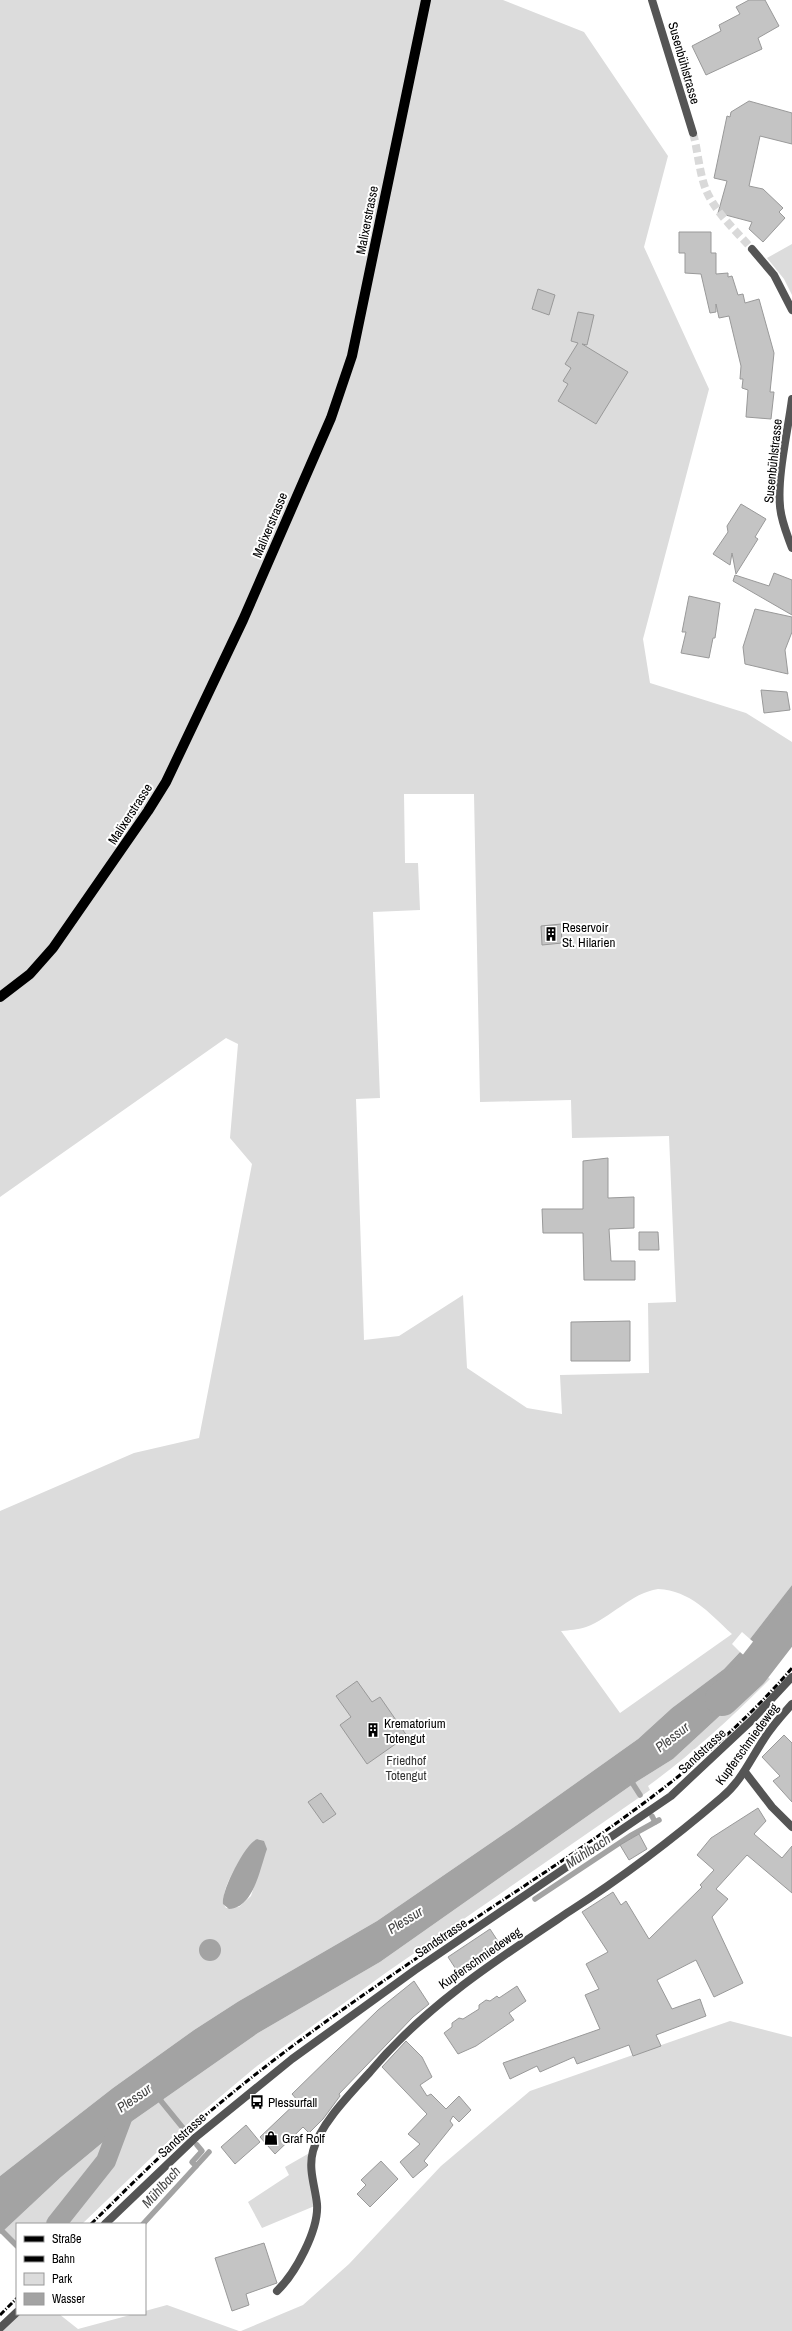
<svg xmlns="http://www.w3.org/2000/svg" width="792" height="2331" font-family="'Archivo Narrow',sans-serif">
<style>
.green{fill:#dcdcdc;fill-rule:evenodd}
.water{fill:#a3a3a3}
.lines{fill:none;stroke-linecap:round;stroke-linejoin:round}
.stream{stroke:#a3a3a3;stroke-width:5.5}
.canal{stroke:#a3a3a3;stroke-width:20}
.river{stroke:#a3a3a3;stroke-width:34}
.building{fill:#c4c4c4;stroke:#999}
.minor-tunnel{stroke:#d9d9d9;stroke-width:8;stroke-dasharray:8 4;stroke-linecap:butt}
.primary-casing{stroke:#dbdbdb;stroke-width:12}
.minor{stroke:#555;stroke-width:8}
.primary{stroke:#000;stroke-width:10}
.rail{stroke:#000;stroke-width:3;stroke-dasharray:6 2 1 2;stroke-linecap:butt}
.labels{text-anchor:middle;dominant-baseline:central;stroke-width:4;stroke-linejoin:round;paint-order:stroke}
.street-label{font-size:13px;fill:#000;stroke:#fff}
.poi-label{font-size:13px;fill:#000;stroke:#fff;text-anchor:start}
.park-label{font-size:13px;fill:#333;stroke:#fff}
.water-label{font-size:14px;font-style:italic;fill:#444;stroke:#fff}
</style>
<rect width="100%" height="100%" fill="#fff"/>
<g class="green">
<path d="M0 0H503L584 32 668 156 644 247 709 389 643 639 650 683 746 713 792 742V1585L750 1639 742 1632 732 1644 740 1652 724 1669 672 1708 638 1739 517 1825 377 1921 239 2001 194 2030 113 2088 0 2176V1511L134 1453 199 1438 252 1164 230 1138 238 1044 226 1038 0 1197ZM404 794H474L480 1102 571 1100 572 1138 669 1136 676 1302 648 1303 649 1373 560 1375 562 1414 527 1408 467 1368 463 1295 399 1336 364 1340 356 1099 380 1098 373 912 420 910 418 863H405ZM658 1589C691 1591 708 1612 732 1634L620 1713 561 1631C570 1630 577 1630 586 1627 611 1618 631 1593 658 1589ZM257 1839 261 1840 264 1856 251 1896 239 1907 226 1908C215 1894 245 1849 257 1839Z"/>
<path d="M792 244V295L784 279 767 258Z"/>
<path d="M765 1674 770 1679C732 1717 692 1754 648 1786L650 1790 387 1972 257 2066 177 2133 82 2224H17V2246L2 2232 61 2177 108 2138 258 2033 380 1962 633 1784 673 1759Z"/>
<path d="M730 2021 792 2037V2331H241L303 2305 349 2264 441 2166 530 2091Z"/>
<path d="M313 2151 317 2205 262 2228 248 2202 289 2175 285 2167Z"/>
<path d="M167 2305 239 2331H0L17 2314H59L78 2329 134 2314H145V2311Z"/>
</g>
<g class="water">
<path d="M792 1585V1640L775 1661 750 1639Z"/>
<path d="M740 1652 765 1674 673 1759 633 1784 380 1962 258 2033 108 2138 61 2177 0 2234V2176L113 2088 194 2030 239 2001 377 1921 517 1825 638 1739 672 1708 724 1669Z"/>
<path d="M257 1839 264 1841 267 1849C260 1868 254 1908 229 1909L223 1904C221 1891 245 1844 257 1839Z"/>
<circle cx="210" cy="1950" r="11"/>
</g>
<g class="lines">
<g class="stream">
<path d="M632 1777 633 1784 640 1795"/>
<path d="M652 1816 655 1822"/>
<path d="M535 1899 630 1836 659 1820"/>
<path d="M160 2095 161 2101 183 2128"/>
<path d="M196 2166 192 2162 202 2151 197 2145"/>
<path d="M143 2224 209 2152"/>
<path d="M0 2229 17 2246"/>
</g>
<path class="canal" d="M56 2224 106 2161 127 2105"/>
<path class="river" d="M722 1699 751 1672 792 1619"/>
</g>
<g class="building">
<path d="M749 0H765L779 26 758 38 762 49 706 75 692 46 721 31 719 25 740 14 736 7Z"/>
<path d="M749 101 792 113V144L760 136 755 159 749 186 763 189 783 208 779 212 785 218 763 242 749 229 752 222 718 213 727 181 714 178 727 116 730 117 731 112Z"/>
<path d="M679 232H711V253H716V274L728 273V277L732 276 738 295 743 294 745 303 759 299 774 353 770 392H774L771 419 746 417 748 390 742 388 743 379H740L741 366 729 316 719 318 716 304V312L710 313 701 274 685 273V253H679Z"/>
<path d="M538 289 555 295 549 315 532 309Z"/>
<path d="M578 312 594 315 587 345 582 344 628 372 596 424 558 401 568 384 563 381 571 368 565 364 578 343 571 341Z"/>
<path d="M741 504 766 519 755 537 758 539 736 574 732 553 730 565 713 554 728 532 727 526Z"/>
<path d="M774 573 792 580V615L733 581 735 575 769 586Z"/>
<path d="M689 596 720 603 715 638H713L709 658 681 653 686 632H682Z"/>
<path d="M755 609 792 617V632L785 650 788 674 745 664 743 647Z"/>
<path d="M761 690 787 692 790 710 764 713Z"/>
<path d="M561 924 562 943 542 945 541 926Z"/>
<path d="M608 1158V1198L634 1197V1228L609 1229 611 1261H635V1280H584L583 1233H543L542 1209H583V1161Z"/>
<path d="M639 1232H658L659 1250H639Z"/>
<path d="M630 1321V1361H571V1322Z"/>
<path d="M357 1681 372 1702 380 1697 407 1736 367 1764 340 1725 351 1717 336 1696Z"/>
<path d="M784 1735 792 1743V1802L773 1781 780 1776 762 1757Z"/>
<path d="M321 1793 336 1814 323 1823 308 1802Z"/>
<path d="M758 1808 766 1821 754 1834 782 1858 792 1846V1893L747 1855 716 1889 728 1899 712 1917 743 1983 714 1997 696 1960 657 1980 672 2009 700 1999 706 2016 656 2035 661 2046 633 2056 629 2045 577 2064 574 2057 540 2072 537 2066 510 2079 503 2063 600 2029 585 1995 599 1989 586 1964 608 1952 582 1912 613 1892 621 1905 626 1901 649 1939 702 1887 700 1885 714 1870 697 1855 711 1838Z"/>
<path d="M639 1834 647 1849 629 1860 620 1845Z"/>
<path d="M490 1929 503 1949 461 1977 448 1957Z"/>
<path d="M414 1981 429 2004 413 2017 339 2094 340 2096 323 2119 309 2133 303 2127 275 2154 260 2137 298 2101 292 2094 378 2010Z"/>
<path d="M517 1986 526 2001 509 2013 514 2020 476 2046 458 2054 444 2033 452 2027V2023L459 2018 463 2019 479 2009V2005L486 2000 490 2001 497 1996 499 1998Z"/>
<path d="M406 2041 422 2057 432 2077 420 2085 427 2096 431 2094 446 2109 459 2096 471 2110 459 2122 453 2116 450 2121 453 2125 424 2161 428 2165 413 2178 400 2162 420 2144 408 2134 427 2114 382 2067Z"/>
<path d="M246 2125 260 2142 235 2164 221 2147Z"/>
<path d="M381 2161 398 2179 370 2207 357 2194 366 2185 361 2180Z"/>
<path d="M264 2243 277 2283 246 2294 249 2305 232 2311 215 2258Z"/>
</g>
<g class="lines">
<path class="minor-tunnel" d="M693 133C698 151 699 172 706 190 716 213 736 231 752 249"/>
<defs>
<path id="primary" d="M0 997 30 974 53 948 148 811 166 782 243 620 331 418 352 356 426 0"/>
</defs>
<use href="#primary" class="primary-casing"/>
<g class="minor">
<path d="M652 0 693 133"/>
<path d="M752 249 774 275 792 310"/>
<path d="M792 399C788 431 777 475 780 506 781 521 787 534 792 548"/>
<path d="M745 1772 772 1807 792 1827"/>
<path d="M105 2224 196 2137 292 2059 415 1970 671 1796 752 1720 792 1677"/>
<path d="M277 2291C295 2274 319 2230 317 2204 315 2186 308 2169 313 2151 320 2124 351 2093 370 2072 426 2005 498 1959 570 1911 623 1877 673 1839 721 1798 741 1782 750 1760 764 1739 772 1726 782 1715 792 1704"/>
<path d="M0 2328 17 2312"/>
</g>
<use href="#primary" class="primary"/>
<g class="rail">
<path d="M91 2224C133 2183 174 2141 219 2104 293 2042 373 1988 452 1934 572 1853 697 1779 792 1668"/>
<path d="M0 2315 17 2298"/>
</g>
</g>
<defs>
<symbol id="building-bare" viewBox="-9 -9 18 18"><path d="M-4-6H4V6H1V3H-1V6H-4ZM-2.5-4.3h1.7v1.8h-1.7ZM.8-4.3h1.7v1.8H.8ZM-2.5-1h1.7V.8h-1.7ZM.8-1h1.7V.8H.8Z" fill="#000" stroke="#fff" stroke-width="2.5" paint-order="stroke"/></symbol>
<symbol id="bus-bare" viewBox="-9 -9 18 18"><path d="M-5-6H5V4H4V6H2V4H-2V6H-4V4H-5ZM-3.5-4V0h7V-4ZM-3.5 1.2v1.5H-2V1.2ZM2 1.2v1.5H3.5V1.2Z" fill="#000" stroke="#fff" stroke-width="2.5" paint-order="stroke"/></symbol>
<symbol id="shop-bare" viewBox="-9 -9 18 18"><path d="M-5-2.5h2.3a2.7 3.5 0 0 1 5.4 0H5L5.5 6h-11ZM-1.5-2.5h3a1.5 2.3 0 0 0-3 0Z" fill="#000" stroke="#fff" stroke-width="2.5" paint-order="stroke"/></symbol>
</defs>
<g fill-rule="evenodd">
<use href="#building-bare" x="541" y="924" width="20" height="20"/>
<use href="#building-bare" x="363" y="1720" width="20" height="20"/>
<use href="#bus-bare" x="247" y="2092" width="20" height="20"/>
<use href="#shop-bare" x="261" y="2128" width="20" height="20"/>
</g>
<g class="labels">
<g class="street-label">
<text transform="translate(684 63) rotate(74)">Susenbühlstrasse</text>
<text transform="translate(367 220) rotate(-79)">Malixerstrasse</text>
<text transform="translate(773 461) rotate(-84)">Susenbühlstrasse</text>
<text transform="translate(270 525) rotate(-67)">Malixerstrasse</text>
<text transform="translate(130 814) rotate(-57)">Malixerstrasse</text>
<text transform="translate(747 1744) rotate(-54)">Kupferschmiedeweg</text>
<text transform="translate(702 1751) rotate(-43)">Sandstrasse</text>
<text transform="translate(441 1938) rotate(-34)">Sandstrasse</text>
<text transform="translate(480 1958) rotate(-35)">Kupferschmiedeweg</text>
<text transform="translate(182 2135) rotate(-42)">Sandstrasse</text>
</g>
<g class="poi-label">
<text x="562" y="927">Reservoir<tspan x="562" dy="15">St. Hilarien</tspan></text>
<text x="384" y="1723">Krematorium<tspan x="384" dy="15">Totengut</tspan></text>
<text x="268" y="2102">Plessurfall</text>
<text x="282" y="2138">Graf Rolf</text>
</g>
<g class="park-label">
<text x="406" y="1760">Friedhof<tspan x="406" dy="15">Totengut</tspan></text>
</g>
<g class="water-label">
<text transform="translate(672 1737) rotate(-38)">Plessur</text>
<text transform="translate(588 1851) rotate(-33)">Mühlbach</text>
<text transform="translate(405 1920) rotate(-32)">Plessur</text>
<text transform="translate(134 2098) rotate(-35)">Plessur</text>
<text transform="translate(161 2187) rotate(-48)">Mühlbach</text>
</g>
</g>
<rect x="16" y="2223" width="130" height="92" fill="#ffffff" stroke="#999999"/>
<rect x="24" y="2236" width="20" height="6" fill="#000000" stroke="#999999"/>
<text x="52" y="2243" font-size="12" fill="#000000">Straße</text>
<rect x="24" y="2256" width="20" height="6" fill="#000000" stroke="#999999"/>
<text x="52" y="2263" font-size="12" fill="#000000">Bahn</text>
<rect x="24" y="2273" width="20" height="12" fill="#dcdcdc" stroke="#999999"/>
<text x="52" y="2283" font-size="12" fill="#000000">Park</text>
<rect x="24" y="2293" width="20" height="12" fill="#a3a3a3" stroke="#999999"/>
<text x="52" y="2303" font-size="12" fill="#000000">Wasser</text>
</svg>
